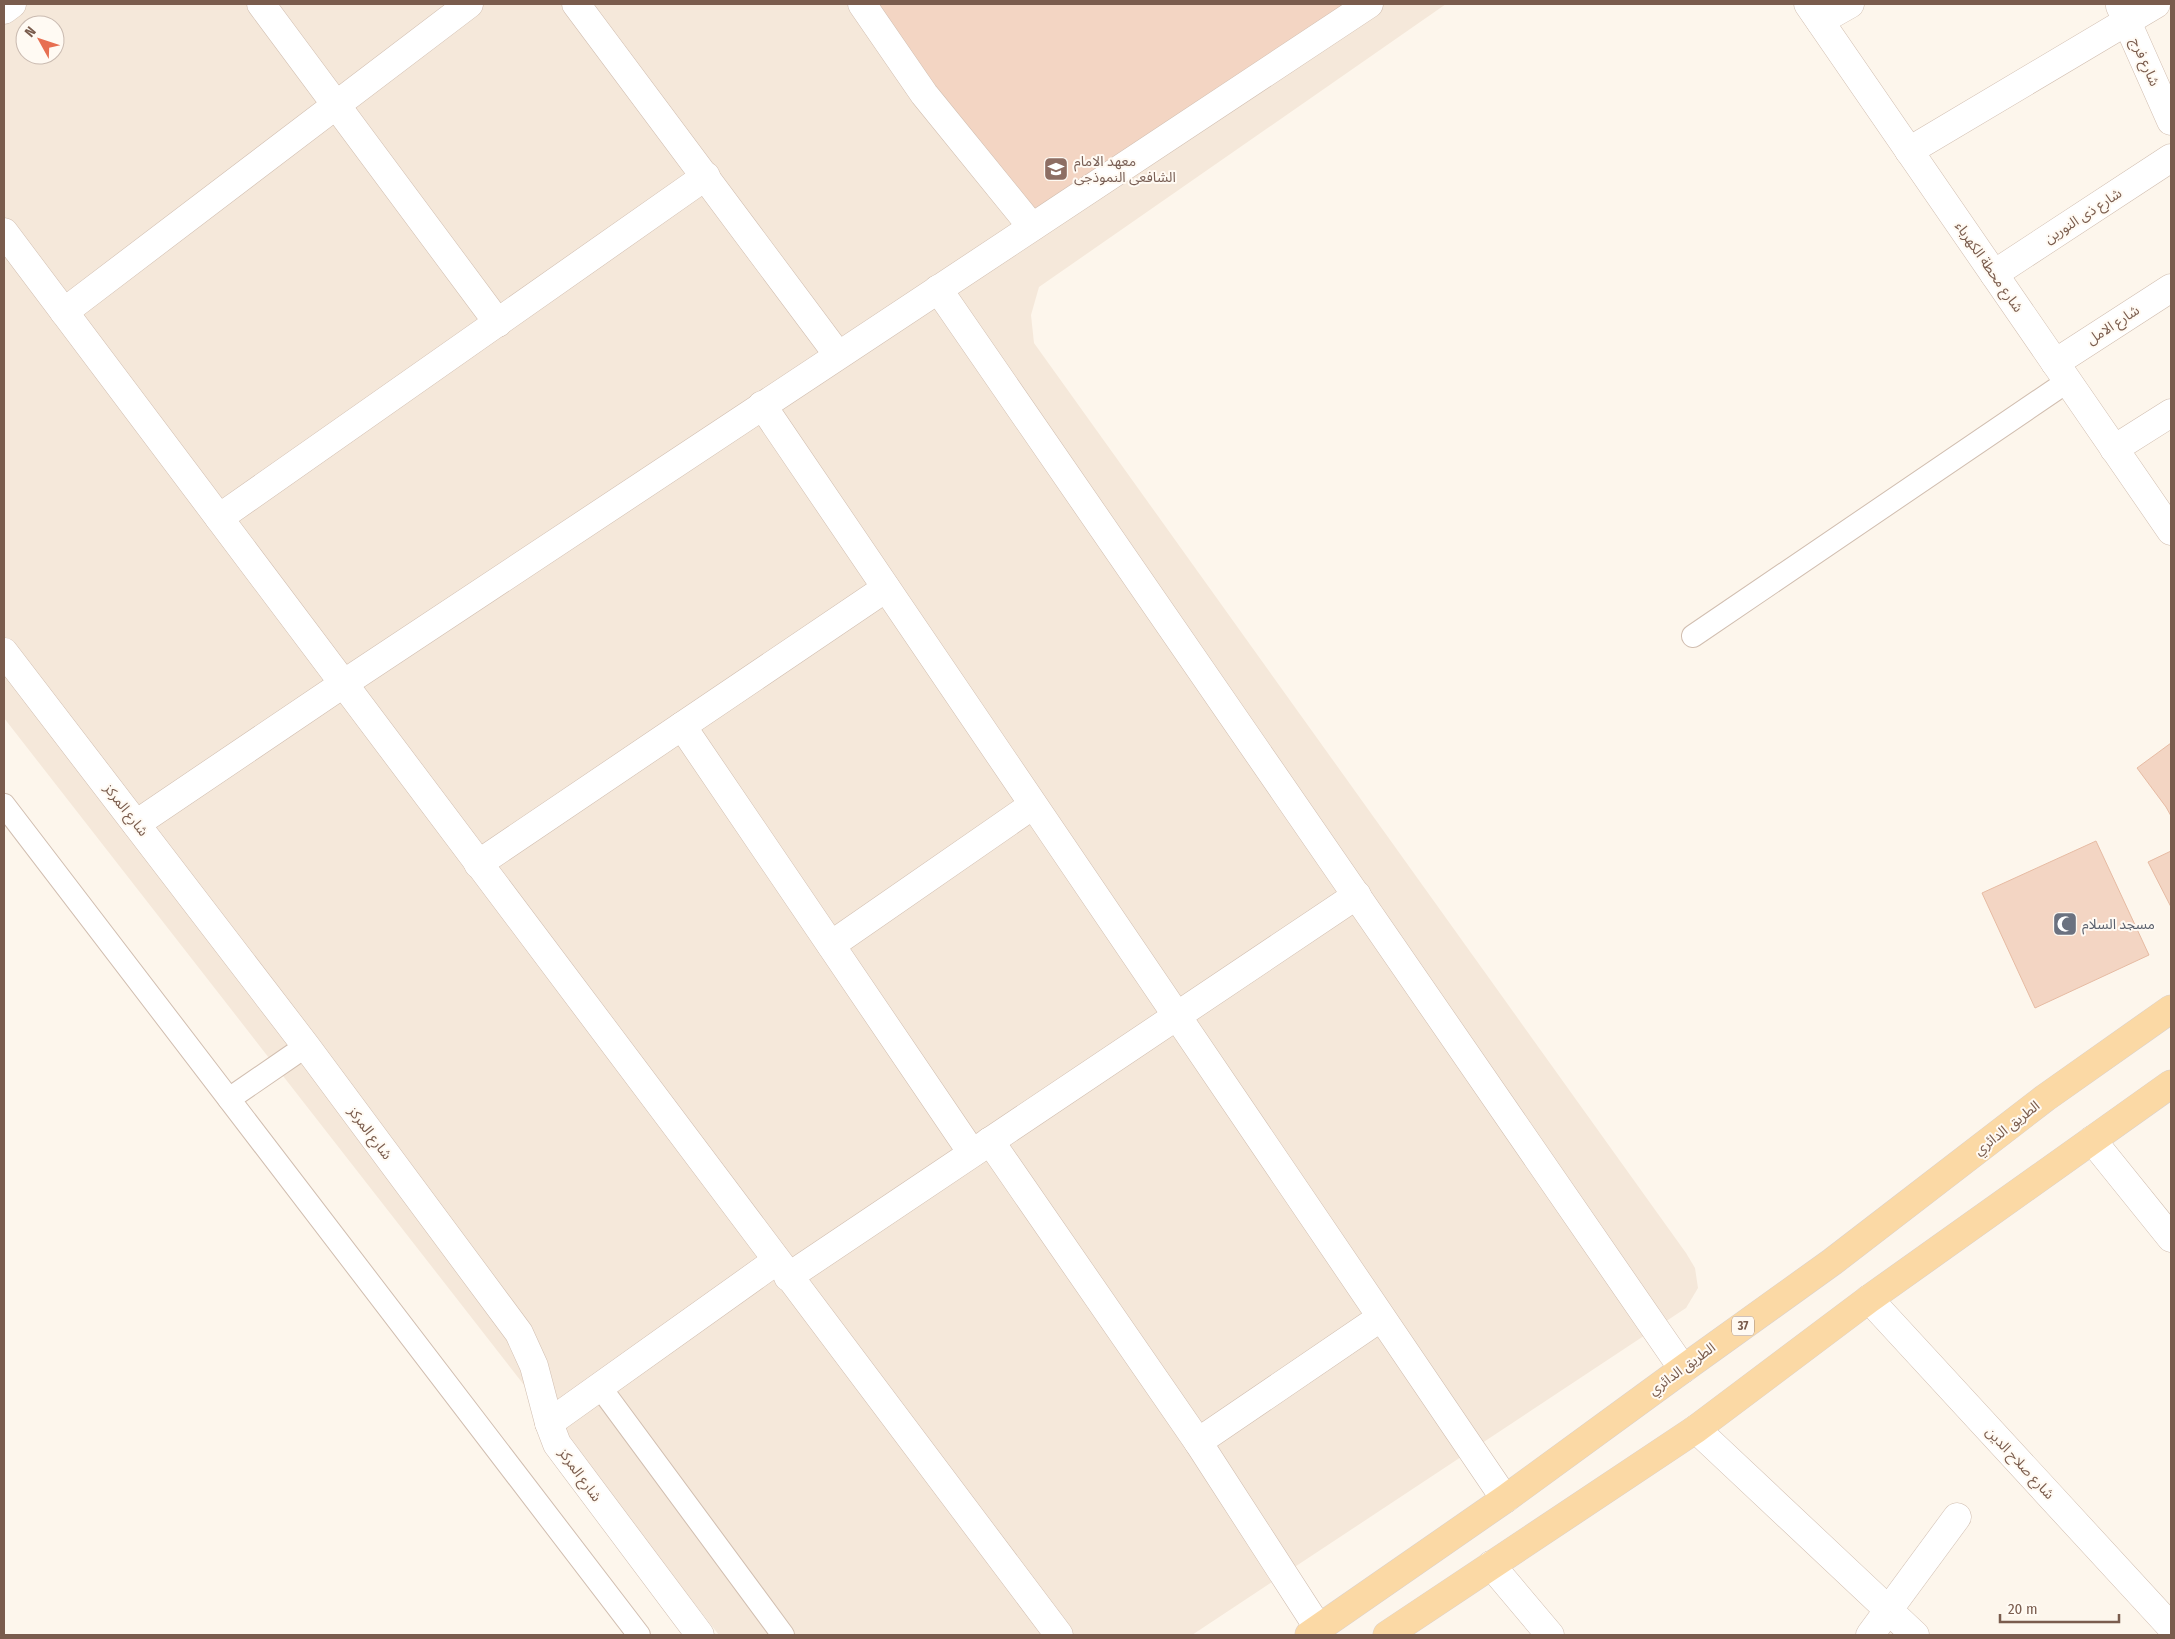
<svg xmlns="http://www.w3.org/2000/svg" width="2175" height="1639" font-family="'Fira Sans Condensed','Noto Sans Arabic',sans-serif">
<style>
.residential{fill:#f5e8da;fill-rule:evenodd}
.building{fill:#f3d5c3;stroke:#e6bba3}
.lines{fill:none;stroke-linecap:round;stroke-linejoin:round}
.service-casing{stroke:#d1beb0;stroke-width:24}
.minor-casing{stroke:#d1beb0;stroke-width:29}
.primary-casing{stroke:#dad1cd;stroke-width:29}
.service{stroke:#fff;stroke-width:22}
.minor{stroke:#fff;stroke-width:28}
.primary{stroke:#fbd9a5;stroke-width:28}
.labels{text-anchor:middle;dominant-baseline:central;stroke-width:4;stroke-linejoin:round;paint-order:stroke}
.shield{fill:#fffaf3;stroke:#a28b7f;stroke-width:1}
.shield-label{font-size:12px;font-weight:bold;fill:#7a5c4d}
.street-label{font-size:14px;fill:#7a5c4d;stroke:#fffaf3}
.education-label{font-size:14px;fill:#785e54;stroke:#fffaf3;text-anchor:start}
.worship-label{font-size:14px;fill:#5b616d;stroke:#fffaf3;text-anchor:start}
</style>
<rect width="100%" height="100%" fill="#fdf6ec"/>
<path class="residential" d="M4 4H1446L1039 287 1031 315 1034 343 1686 1253 1695 1268 1698 1288 1686 1308 1192 1635H719L4 718ZM25 25H55V55H25Z"/>
<g class="building">
<path d="M862 4H1371L1029 244Z"/>
<path d="M2171 743V816L2166 807 2137 768Z"/>
<path d="M2096 841 2149 955 2035 1008 1982 893Z"/>
<path d="M2171 851V907L2148 862Z"/>
</g>
<g class="lines">
<defs>
<g id="service">
<path d="M1693 636 2068 381"/>
<path d="M4 805 639 1635"/>
<path d="M229 1099 306 1046"/>
<path d="M600 1387 783 1635"/>
</g>
<g id="minor">
<path d="M261 4 498 323"/>
<path d="M576 4 838 355"/>
<path d="M862 4 924 94 1032 227"/>
<path d="M1808 4 2171 531"/>
<path d="M2120 6 2171 121"/>
<path d="M4 10 12 4"/>
<path d="M1820 21 1850 4"/>
<path d="M1909 151 2156 4"/>
<path d="M4 232 1059 1635"/>
<path d="M1994 274 2171 158"/>
<path d="M938 289 1683 1369"/>
<path d="M64 312 469 4"/>
<path d="M2055 363 2171 288"/>
<path d="M762 405 1505 1499"/>
<path d="M2114 449 2171 413"/>
<path d="M219 518 706 176"/>
<path d="M4 652 306 1046 519 1333 534 1366 549 1423 557 1444 700 1635"/>
<path d="M682 726 972 1153"/>
<path d="M136 824 343 684 1369 4"/>
<path d="M478 864 886 588"/>
<path d="M831 945 1033 805"/>
<path d="M2092 1140 2171 1238"/>
<path d="M990 1141 1198 1442 1319 1629"/>
<path d="M788 1277 1357 895"/>
<path d="M1869 1299 2171 1627"/>
<path d="M549 1423 776 1261"/>
<path d="M1696 1429 1915 1635"/>
<path d="M1198 1442 1380 1318"/>
<path d="M1491 1565 1550 1635"/>
<path d="M1870 1635 1957 1517"/>
</g>
<g id="primary">
<path d="M1309 1635 1505 1499 1683 1369 1832 1262 2045 1098 2171 1009"/>
<path d="M1387 1635 1696 1429 1869 1299 2171 1084"/>
</g>
</defs>
<use href="#service" class="service-casing"/>
<use href="#minor" class="minor-casing"/>
<use href="#primary" class="primary-casing"/>
<use href="#service" class="service"/>
<use href="#minor" class="minor"/>
<use href="#primary" class="primary"/>
</g>
<defs>
<symbol id="school-square" viewBox="-11 -11 22 22"><rect x="-9" y="-9" width="18" height="18" rx="4" fill="#8d6e63" stroke="#fffaf3"/><path d="M0-5L7-2L0 1L-7-2ZM-4 1L0 2.5L4 1V4Q0 6-4 4Z" fill="#fff"/></symbol>
<symbol id="mosque-square" viewBox="-11 -11 22 22"><rect x="-9" y="-9" width="18" height="18" rx="4" fill="#6b7280" stroke="#fffaf3"/><path d="M3.5-4.9A6 6 0 1 0 3.5 4.9A5 5 0 1 1 3.5-4.9Z" fill="#fff"/></symbol>
</defs>
<g fill-rule="evenodd">
<use href="#school-square" x="1042" y="155" width="28" height="28"/>
<use href="#mosque-square" x="2051" y="910" width="28" height="28"/>
</g>
<g class="labels">
<rect class="shield" x="1732" y="1316.5" width="22" height="19" rx="4"/>
<g class="shield-label">
<text x="1743" y="1326">37</text>
</g>
<g class="street-label">
<text transform="translate(2145 62) rotate(66)">شارع فرج</text>
<text transform="translate(2083 216) rotate(-33)">شارع ذى النورين</text>
<text transform="translate(1989 267) rotate(55)">شارع محطة الكهرباء</text>
<text transform="translate(2113 325) rotate(-33)">شارع الامل</text>
<text transform="translate(126 810) rotate(52)">شارع المركز</text>
<text transform="translate(2007 1128) rotate(-38)">الطريق الدائري</text>
<text transform="translate(370 1133) rotate(53)">شارع المركز</text>
<text transform="translate(1682 1369) rotate(-36)">الطريق الدائري</text>
<text transform="translate(2020 1463) rotate(47)">شارع صلاح الدين</text>
<text transform="translate(580 1475) rotate(54)">شارع المركز</text>
</g>
<g class="education-label">
<text x="1074" y="161">معهد الامام<tspan x="1074" dy="16">الشافعى النموذجى</tspan></text>
</g>
<g class="worship-label">
<text x="2082" y="924">مسجد السلام</text>
</g>
</g>
<rect width="2175" height="1639" fill="none" stroke="#7a5c4d" stroke-width="10"/>
<g transform="translate(40 40) rotate(310)"><circle r="24" fill="#fffaf3" stroke="#cabbb1"/>
<path d="M0-4L9 19L0 12L-9 19Z" fill="#e76f51"/>
<text y="-8" font-size="14" font-weight="bold" text-anchor="middle" fill="#7a5c4d">N</text>
</g>
<path d="M2000 1614v8h119v-8" fill="none" stroke="#7a5c4d" stroke-width="2.5"/>
<text x="2008" y="1614" font-size="15" fill="#7a5c4d" stroke="#fffaf3" stroke-width="4" paint-order="stroke">20 m</text>
</svg>
